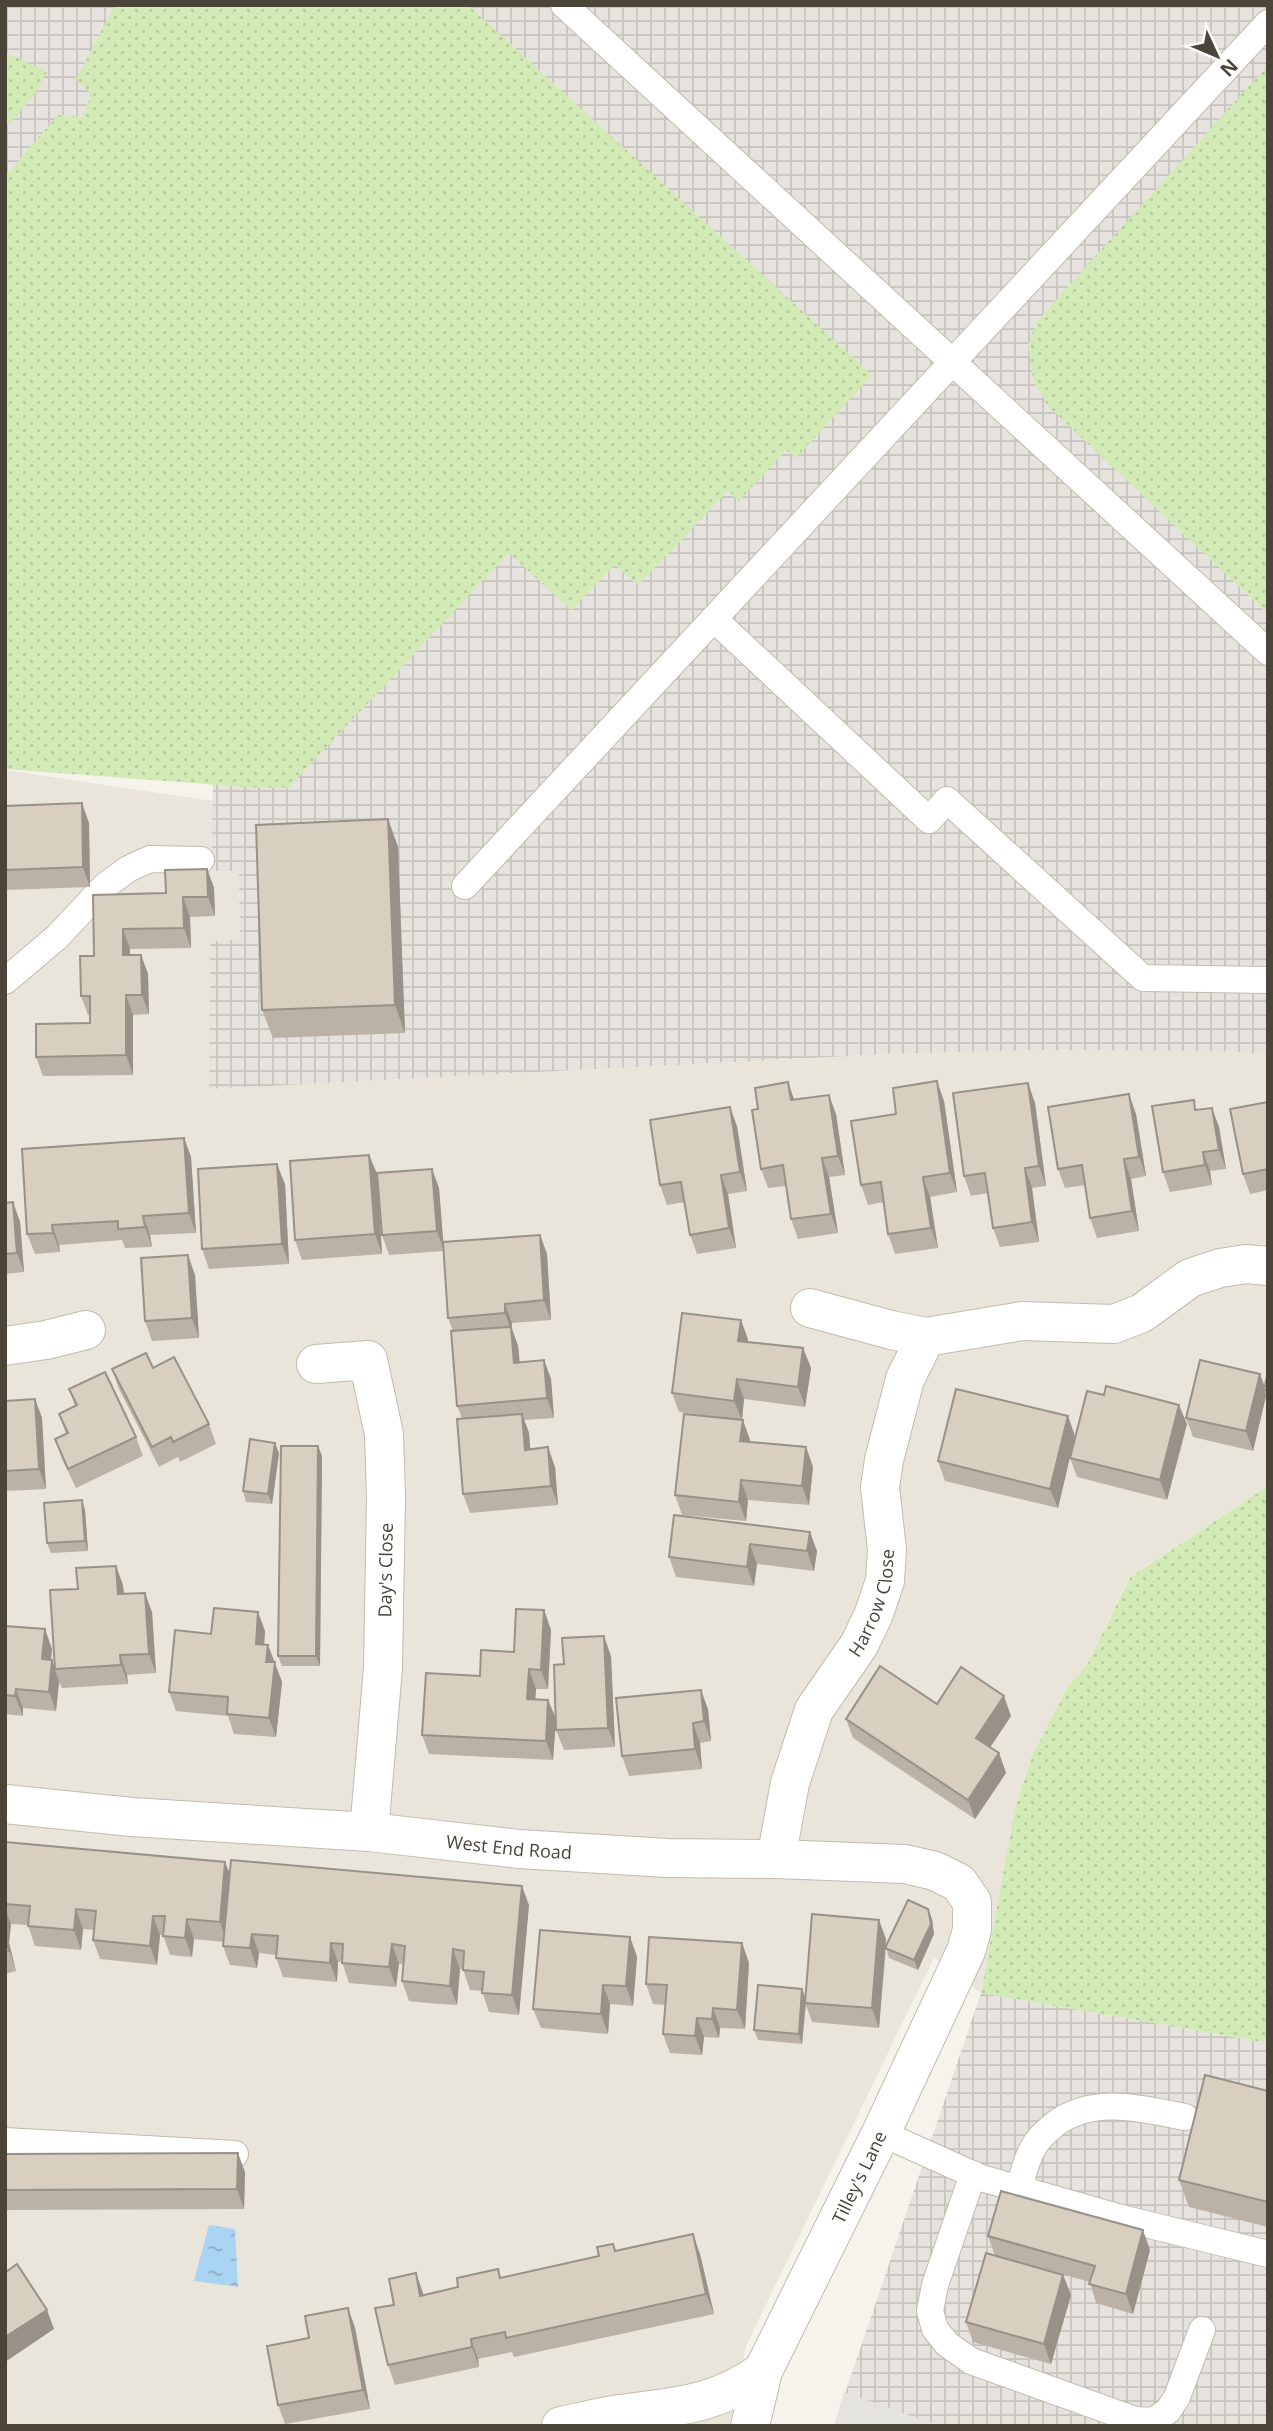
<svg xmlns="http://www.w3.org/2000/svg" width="1273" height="2431" font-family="'Open Sans',sans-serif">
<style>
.residential{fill:#eae5da}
.industrial{fill:url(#industrial-grid)}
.grass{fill:url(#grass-dots)}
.parking{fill:#e5e3e0}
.water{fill:url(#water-ripples)}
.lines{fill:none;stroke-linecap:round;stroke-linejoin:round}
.service-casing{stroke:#c2bbae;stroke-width:28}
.minor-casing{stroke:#c2bbae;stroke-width:40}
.service{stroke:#fff;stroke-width:26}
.minor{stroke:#fff;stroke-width:38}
.wall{fill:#bab2a6}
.shaded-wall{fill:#979187}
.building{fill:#d8cfc1;stroke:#979187;stroke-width:2}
.labels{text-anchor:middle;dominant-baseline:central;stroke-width:7;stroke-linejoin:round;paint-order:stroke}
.street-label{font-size:18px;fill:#4b4439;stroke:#fff}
</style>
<defs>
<pattern id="industrial-grid" width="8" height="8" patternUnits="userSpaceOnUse" patternTransform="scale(1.75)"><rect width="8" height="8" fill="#e6e2dd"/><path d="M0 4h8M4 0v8" fill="none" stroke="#c7c3be"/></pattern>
<pattern id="grass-dots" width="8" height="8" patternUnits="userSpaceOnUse" patternTransform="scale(1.75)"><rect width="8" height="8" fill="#d2eab5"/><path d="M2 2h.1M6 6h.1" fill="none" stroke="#b6ca9c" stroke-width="1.8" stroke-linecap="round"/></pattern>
<pattern id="water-ripples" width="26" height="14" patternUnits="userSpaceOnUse" patternTransform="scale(1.75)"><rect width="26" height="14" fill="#a9d4f2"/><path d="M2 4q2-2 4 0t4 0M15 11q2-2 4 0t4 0" fill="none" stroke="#8caec5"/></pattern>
</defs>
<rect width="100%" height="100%" fill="#f6f3ec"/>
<path class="residential" d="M5 770 213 801 211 870 239 871 240 939 210 941V1089L889 1054 1040 1050 1215 1051 1268 1054V1486L1129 1577 1087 1665 1068 1686 1032 1756 1015 1809 981 1993 934 1958 746 2346 729 2426H5Z"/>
<g class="industrial">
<path d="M5 5H1268V1054L1215 1051 1040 1050 889 1054 209 1089 210 941 240 939 239 871H211L225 238 5 196Z"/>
<path d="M981 1993 1268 2043V2426H834Z"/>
</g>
<g class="grass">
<path d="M115 5H468L872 375 796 458 786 450 739 501 728 491 638 585 615 565 571 610 509 553 288 788 246 787 5 769V176L58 115 82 117 91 94 76 79Z"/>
<path d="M5 52 47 72 33 97 5 128Z"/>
<path d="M1268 65V614L1048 406 1034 383 1028 345 1037 321Z"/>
<path d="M1268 1486V2043L981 1993 1015 1809 1032 1756 1068 1686 1087 1665 1130 1577Z"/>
</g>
<path class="parking" d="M844 2392 940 2426H834Z"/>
<path class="water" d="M209 2225 235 2229 238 2287 194 2281Z"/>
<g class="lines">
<defs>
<g id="service">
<path d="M564 5 1268 652"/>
<path d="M714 619 929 820 947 800 1143 978 1268 980"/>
<path d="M465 886 1268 23"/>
<path d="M5 981 57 937 105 886 128 869 150 859 201 860"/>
<path d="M881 2133 981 2178 1121 2218 1268 2254"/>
<path d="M5 2141 235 2154"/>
<path d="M973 2174 935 2285 930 2311 935 2329 947 2344 971 2361 1135 2420 1153 2421 1168 2411 1177 2397 1202 2330"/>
<path d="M1019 2188C1023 2175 1026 2160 1033 2148 1038 2138 1047 2131 1055 2124 1094 2095 1142 2109 1185 2117"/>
</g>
<g id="minor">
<path d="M810 1308 891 1330 926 1337 1022 1321 1114 1324 1142 1313 1190 1278 1220 1268 1246 1264 1268 1266"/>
<path d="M5 1346 46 1340 86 1330"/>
<path d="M316 1364 368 1360 384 1434 386 1498 383 1668 369 1832"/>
<path id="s1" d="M5 1804 132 1817 369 1832 519 1849 667 1858 776 1859 905 1864 935 1871 959 1883 972 1902V1930L966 1951 881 2133 763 2371 750 2426"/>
<path id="s2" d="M776 1859 790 1783 814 1710 859 1645 873 1616 885 1581 887 1550 880 1487 884 1460 905 1379 926 1337"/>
<path d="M561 2426C580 2422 600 2417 619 2414 674 2407 717 2405 763 2371"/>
</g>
</defs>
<use href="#service" class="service-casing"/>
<use href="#minor" class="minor-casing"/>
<use href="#service" class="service"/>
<use href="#minor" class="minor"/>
</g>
<g class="wall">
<path d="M5 806 89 823 90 887 5 890Z"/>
<path d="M388 819 398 847 405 1033 273 1038 262 1010Z"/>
<path d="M207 869 214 888 215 916 190 917 191 948 130 949V955H141L148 974 149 1014 133 1015V1075L43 1076 36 1057 90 1023V1015H88L81 996 94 956 93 895 166 893Z"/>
<path d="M794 1100 836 1114 845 1175 829 1177 838 1233 798 1239 791 1219 786 1186 768 1188 761 1169 758 1109Z"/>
<path d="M944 1101 957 1192 930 1197 938 1248 895 1254 888 1234 884 1202 868 1205 861 1185 896 1114Z"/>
<path d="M1268 1102V1190L1250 1194 1243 1174Z"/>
<path d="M1035 1103 1046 1186 1032 1188 1039 1242 1000 1247 993 1228 988 1193 971 1196 964 1176Z"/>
<path d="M1198 1110 1219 1127 1226 1169 1210 1171 1212 1185 1170 1192 1163 1172Z"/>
<path d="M1136 1114 1146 1176 1131 1179 1139 1231 1097 1238 1090 1218 1085 1185 1065 1188 1058 1169Z"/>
<path d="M737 1126 747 1191 728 1194 736 1248 697 1254 690 1235 685 1202 667 1205 660 1185Z"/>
<path d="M184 1138 191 1157 196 1233 150 1235 152 1247 125 1248 122 1240 59 1245 60 1252 35 1254 27 1234Z"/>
<path d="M369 1155 377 1174 382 1254 302 1260 295 1240Z"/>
<path d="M432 1169 439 1188 443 1242 540 1235 547 1254 551 1320 512 1323V1329L518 1346 520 1362 544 1360 551 1379 554 1418 524 1420 529 1433 530 1449 555 1467 558 1505 470 1513 463 1494 462 1418 457 1406 453 1331 448 1318 443 1251 389 1255 382 1235Z"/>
<path d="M285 1184 289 1264 209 1269 202 1249Z"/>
<path d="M13 1202 20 1222 24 1272 5 1274V1203Z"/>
<path d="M195 1275 199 1338 152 1341 145 1321Z"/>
<path d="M748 1339V1342L803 1348 811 1368 805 1407 744 1399 742 1420 750 1442 806 1447 813 1467 809 1505 748 1500 746 1521 682 1515 675 1495 737 1420 679 1412 672 1393Z"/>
<path d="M153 1368 209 1424 216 1444 180 1462 178 1457 159 1467 119 1389 112 1369Z"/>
<path d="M1268 1372V1401L1266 1396 1253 1451 1193 1437 1186 1418 1264 1387Z"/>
<path d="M69 1389 136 1437 143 1456 76 1488 62 1459 55 1439 66 1434 59 1414 75 1406Z"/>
<path d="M1104 1395 1187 1424 1167 1500 1077 1477 1070 1458Z"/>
<path d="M35 1399 42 1418 46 1489 5 1491V1401Z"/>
<path d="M1075 1436 1058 1508 945 1481 938 1461Z"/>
<path d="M318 1446 322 1456 320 1666H282L278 1656Z"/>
<path d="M279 1453 272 1504 246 1502 243 1491Z"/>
<path d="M85 1510 88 1551 51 1553 47 1543Z"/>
<path d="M674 1515 817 1551 814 1571 757 1564 754 1586 676 1577 669 1557Z"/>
<path d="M123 1585 124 1594 152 1612 156 1673 127 1675 128 1684 62 1688 59 1682 56 1711 23 1708V1716L5 1714V1626L52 1649 51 1660H52L54 1665 78 1589Z"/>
<path d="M544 1610 551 1630 548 1689H536L535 1699 548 1700 556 1719 553 1760 429 1754 422 1735 480 1676 514 1652Z"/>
<path d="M265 1631 264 1645H268L282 1682 276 1737 234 1734 228 1716 176 1711 169 1692 211 1634Z"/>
<path d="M611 1656 615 1747 564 1750 556 1730 564 1664Z"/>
<path d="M937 1704 1011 1716 990 1747 999 1753 1006 1773 975 1819 853 1738 846 1719Z"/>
<path d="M708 1709 711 1741 700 1743 702 1769 629 1776 622 1756Z"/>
<path d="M5 1842 230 1874 529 1905 519 2015 489 2012 482 1991 470 1990 463 1969H460L457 2005 427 2003 409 2001 402 1981 404 1964H399L396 1987 349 1983 342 1962H338L337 1982 283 1977 276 1958 277 1955 259 1953 257 1968 230 1965 223 1946 224 1942 194 1939 192 1957 170 1955 163 1935H160L157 1965 100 1959 93 1940 94 1930 83 1929 81 1950 35 1946 28 1925 11 1924 9 1943 16 1971 5 1974Z"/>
<path d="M928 1909 932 1919 934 1934 918 1970 889 1958 886 1948 879 2028 812 2022 806 2005 802 2044 758 2040 754 2030 802 1989 805 1997 886 1939V1947Z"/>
<path d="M630 1937 637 1957 633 2006 610 2004 608 2034 541 2028 533 2009Z"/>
<path d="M742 1943 749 1963 745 2029 720 2028 719 2038 704 2037 702 2055 670 2053 663 2034 665 2005 653 2004 646 1984Z"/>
<path d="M1268 2091V2227L1189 2207 1179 2180Z"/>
<path d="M5 2154 245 2172 244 2209 5 2210Z"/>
<path d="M988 2236 1150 2250 1133 2314 1096 2303 1090 2282 1036 2267 1063 2275 1071 2295 1051 2364 973 2342 966 2322 995 2256Z"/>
<path d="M616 2251 700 2254 714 2314 514 2357 512 2352 478 2359 479 2367 395 2385 388 2365 394 2305 423 2295 599 2256Z"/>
<path d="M348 2308 355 2328 370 2409 285 2424 278 2405 309 2338Z"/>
</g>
<g class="shaded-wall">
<path d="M82 803 89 823 90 887 83 867Z"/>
<path d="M388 819 398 847 405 1033 395 1005Z"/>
<path d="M207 869 214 888 215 916 208 897Z"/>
<path d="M183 897 190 917 191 948 184 928Z"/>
<path d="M123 929 130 949V974L123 955Z"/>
<path d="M141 955 148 974 149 1014 142 995Z"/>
<path d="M126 995 133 1015V1075L126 1055Z"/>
<path d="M937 1081 944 1101 957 1192 950 1173Z"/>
<path d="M788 1082 795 1102 791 1100Z"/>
<path d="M1028 1083 1035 1103 1046 1186 1039 1166Z"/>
<path d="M1129 1094 1136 1114 1146 1176 1139 1157Z"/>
<path d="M829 1095 836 1114 845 1175 838 1156Z"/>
<path d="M730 1107 737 1126 747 1191 740 1172Z"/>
<path d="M1212 1108 1219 1127 1226 1169 1219 1150Z"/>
<path d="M184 1138 191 1157 196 1233 189 1213Z"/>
<path d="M1203 1152 1210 1171 1212 1185 1205 1165Z"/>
<path d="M369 1155 377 1174 382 1254 375 1234Z"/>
<path d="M822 1158 829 1177 838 1233 831 1214Z"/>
<path d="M1124 1159 1131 1179 1139 1231 1132 1211Z"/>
<path d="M277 1164 285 1184 289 1264 282 1244Z"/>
<path d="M1025 1168 1032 1188 1039 1242 1032 1222Z"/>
<path d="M432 1169 439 1188 444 1251 437 1231Z"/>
<path d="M721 1175 728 1194 736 1248 729 1228Z"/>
<path d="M923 1177 930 1197 938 1248 931 1228Z"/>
<path d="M13 1202 20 1222 24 1272 17 1253Z"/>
<path d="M143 1216 150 1235 152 1247 145 1227Z"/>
<path d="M52 1225 59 1245 60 1252 53 1233Z"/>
<path d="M540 1235 547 1254 551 1320 544 1300Z"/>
<path d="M188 1255 195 1275 199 1338 192 1318Z"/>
<path d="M505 1304 512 1323V1329L518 1346 521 1382 514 1363 511 1331 505 1313Z"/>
<path d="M741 1320 748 1339 745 1360 738 1341Z"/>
<path d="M803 1348 811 1368 805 1407 798 1387Z"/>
<path d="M544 1360 551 1379 554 1418 547 1398Z"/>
<path d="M1260 1374 1266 1390H1264L1266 1396 1253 1451 1246 1431Z"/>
<path d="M737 1379 744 1399 742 1420 734 1401Z"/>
<path d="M35 1399 42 1418 46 1489 39 1469Z"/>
<path d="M1179 1405 1187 1424 1167 1500 1160 1480Z"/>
<path d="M522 1414 529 1433 532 1469 525 1450Z"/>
<path d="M1068 1416 1075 1436 1058 1508 1050 1489Z"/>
<path d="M743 1420 750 1440 747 1460 740 1441Z"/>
<path d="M275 1443 279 1453 272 1504 268 1494Z"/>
<path d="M318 1446 322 1456 320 1666 316 1656Z"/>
<path d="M548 1447 555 1467 558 1505 551 1486Z"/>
<path d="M806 1447 813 1467 809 1505 802 1486Z"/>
<path d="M741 1480 748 1500 746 1521 739 1502Z"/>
<path d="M82 1500 85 1510 88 1551 85 1541Z"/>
<path d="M810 1532 817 1551 814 1571 807 1551Z"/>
<path d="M750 1544 757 1564 754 1586 747 1567Z"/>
<path d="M116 1566 123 1585 125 1613 118 1594Z"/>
<path d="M145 1593 152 1612 156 1673 149 1654Z"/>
<path d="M544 1610 551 1630 548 1689 541 1670Z"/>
<path d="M258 1612 265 1631 263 1664 256 1644Z"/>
<path d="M45 1629 52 1649 49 1679 42 1659Z"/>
<path d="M604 1636 611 1656 615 1747 608 1728Z"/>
<path d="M268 1645 282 1682 276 1737 269 1718 266 1662Z"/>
<path d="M120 1655 127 1675 128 1684 121 1665Z"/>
<path d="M52 1660 59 1682 56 1711 49 1692Z"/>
<path d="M529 1669 536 1689 534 1718 527 1699Z"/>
<path d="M16 1689 23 1708V1716L15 1696Z"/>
<path d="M701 1690 708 1709 711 1741 704 1721Z"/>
<path d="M1004 1696 1011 1716 983 1758 976 1738Z"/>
<path d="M548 1700 556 1719 553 1760 546 1741Z"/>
<path d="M693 1723 700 1743 702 1769 695 1749Z"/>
<path d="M999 1753 1006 1773 975 1819 968 1800Z"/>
<path d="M225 1862 233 1881 227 1942 220 1922Z"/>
<path d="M522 1886 529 1905 519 2015 512 1995Z"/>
<path d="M5 1908 11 1924 9 1943 16 1971 5 1937Z"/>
<path d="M76 1909 83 1929 81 1950 74 1930Z"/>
<path d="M928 1909 932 1919 934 1934 918 1970 914 1960Z"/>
<path d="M153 1916 160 1935 157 1965 150 1946Z"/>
<path d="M187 1919 194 1939 192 1957 185 1938Z"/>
<path d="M879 1920 886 1939 879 2028 872 2008Z"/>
<path d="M252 1934 259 1953 257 1968 250 1948Z"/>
<path d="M630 1937 637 1957 633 2006 626 1986Z"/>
<path d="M331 1943 338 1962 337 1982 330 1963Z"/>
<path d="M742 1943 749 1963 745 2029 737 2010Z"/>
<path d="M392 1944 399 1964 396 1987 389 1967Z"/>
<path d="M453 1949 460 1969 457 2005 450 1986Z"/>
<path d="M603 1985 610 2004 608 2034 601 2014Z"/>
<path d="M802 1989 806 1999 802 2044 799 2034Z"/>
<path d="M713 2008 720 2028 719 2038 712 2019Z"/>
<path d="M697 2018 704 2037 702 2055 695 2036Z"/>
<path d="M238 2153 245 2172 244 2209 237 2189Z"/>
<path d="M1143 2230 1150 2250 1133 2314 1126 2294Z"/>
<path d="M693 2234 700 2254 714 2314 706 2294Z"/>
<path d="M416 2273 423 2293 428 2315 420 2296Z"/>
<path d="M1063 2275 1071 2295 1051 2364 1044 2344Z"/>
<path d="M348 2308 355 2328 370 2409 363 2390Z"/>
<path d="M47 2310 54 2329 5 2362V2337Z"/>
<path d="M471 2339 478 2359 479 2367 472 2347Z"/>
</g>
<g class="building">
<path d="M82 803 83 867 5 870V806Z"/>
<path d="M388 819 395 1005 262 1010 256 825Z"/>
<path d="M207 869 208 897H183L184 928 123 929V955H141L142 995H126V1055L36 1057V1024L90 1023V996H81L80 956H94L93 895 166 893 165 870Z"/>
<path d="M937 1081 950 1173 923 1177 931 1228 888 1234 881 1182 861 1185 851 1121 896 1114 893 1088Z"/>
<path d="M788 1082 791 1100 829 1095 838 1156 822 1158 831 1214 791 1219 783 1165 761 1169 752 1110 758 1109 755 1088Z"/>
<path d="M1028 1083 1039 1166 1025 1168 1032 1222 993 1228 985 1173 964 1176 953 1093Z"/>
<path d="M1129 1094 1139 1157 1124 1159 1132 1211 1090 1218 1082 1165 1058 1169 1048 1107Z"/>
<path d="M1194 1100 1195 1110 1212 1108 1219 1150 1203 1152 1205 1165 1163 1172 1152 1106Z"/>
<path d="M1268 1102V1169L1243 1174 1230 1109Z"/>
<path d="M730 1107 740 1172 721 1175 729 1228 690 1235 681 1182 660 1185 650 1120Z"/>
<path d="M184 1138 189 1213 143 1216 145 1227 118 1229V1221L52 1225 53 1233 27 1234 22 1149Z"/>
<path d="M369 1155 375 1234 295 1240 290 1161Z"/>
<path d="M277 1164 282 1244 202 1249 198 1169Z"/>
<path d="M432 1169 437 1231 382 1235 377 1173Z"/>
<path d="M13 1202 17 1253 5 1254V1203Z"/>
<path d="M540 1235 544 1300 505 1304V1313L448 1318 443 1242Z"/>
<path d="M188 1255 192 1318 145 1321 141 1258Z"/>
<path d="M682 1313 741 1320 738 1341 803 1348 798 1387 737 1379 734 1401 672 1393Z"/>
<path d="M511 1327 514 1363 544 1360 547 1398 457 1406 451 1331Z"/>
<path d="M146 1353 153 1368 174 1357 209 1424 173 1442 171 1437 152 1447 112 1369Z"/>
<path d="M1200 1360 1260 1374 1246 1431 1186 1418Z"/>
<path d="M105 1372 136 1437 68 1469 55 1439 68 1433 59 1414 77 1405 69 1389Z"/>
<path d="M1268 1372V1391L1264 1390Z"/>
<path d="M1106 1386 1179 1405 1160 1480 1070 1458 1087 1391 1104 1395Z"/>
<path d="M956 1389 1068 1416 1050 1489 938 1461Z"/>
<path d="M35 1399 39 1469 5 1471V1401Z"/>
<path d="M522 1414 525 1450 548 1447 551 1486 463 1494 457 1419Z"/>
<path d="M684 1414 743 1420 740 1441 806 1447 802 1486 741 1480 739 1502 675 1495Z"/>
<path d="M250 1439 275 1443 268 1494 243 1491Z"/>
<path d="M281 1446H318L316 1656H278Z"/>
<path d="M82 1500 85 1541 47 1543 44 1503Z"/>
<path d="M674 1515 810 1532 807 1551 750 1544 747 1567 669 1557Z"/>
<path d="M116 1566 118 1594 145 1593 149 1654 120 1655 121 1665 55 1669 50 1590 78 1589 76 1568Z"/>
<path d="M214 1608 258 1612 256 1644 268 1645 266 1662H275L269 1718 227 1714 228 1697 169 1692 175 1630 211 1634Z"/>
<path d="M516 1609 544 1610 541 1670 529 1669 527 1699 548 1700 546 1741 422 1735 426 1673 480 1676 481 1650 514 1652Z"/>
<path d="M5 1626 45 1629 42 1659 52 1660 49 1692 16 1689 15 1696 5 1695Z"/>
<path d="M604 1636 608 1728 556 1730 554 1665 564 1664 562 1638Z"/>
<path d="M880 1666 937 1704 961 1667 1004 1696 976 1738 999 1753 968 1800 846 1719Z"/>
<path d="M701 1690 704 1721 693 1723 695 1749 622 1756 616 1698Z"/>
<path d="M5 1842 225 1862 220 1922 187 1919 185 1938 163 1936 165 1916H153L150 1946 93 1940 96 1911 76 1909 74 1930 28 1926 30 1906 5 1904Z"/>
<path d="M231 1860 522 1886 512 1995 482 1993 484 1972 463 1970 464 1951 453 1949 450 1986 402 1981 405 1946 392 1944 389 1967 342 1963 343 1944 331 1943 330 1963 276 1958 278 1936 252 1934 250 1948 223 1946Z"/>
<path d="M908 1900 928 1909 931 1924 914 1960 885 1948Z"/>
<path d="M812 1914 879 1920 872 2008 805 2003Z"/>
<path d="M540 1930 630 1937 626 1986 603 1985 601 2014 533 2009Z"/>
<path d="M5 1937 9 1951 5 1952Z"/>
<path d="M649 1937 742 1943 737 2010 713 2008 712 2019 697 2018 695 2036 663 2034 667 1985 646 1984Z"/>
<path d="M758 1985 802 1989 799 2034 754 2030Z"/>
<path d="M1205 2075 1268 2091V2202L1179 2180Z"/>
<path d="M238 2153 237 2189 5 2190V2154Z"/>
<path d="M1001 2191 1143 2230 1126 2294 1089 2284 1095 2266 988 2236Z"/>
<path d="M693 2234 706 2294 506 2338 505 2332 471 2339 472 2347 388 2365 375 2308 394 2305 389 2279 416 2273 420 2296 458 2287 457 2278 498 2269 500 2278 599 2256 597 2247 613 2244 615 2251Z"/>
<path d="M986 2253 1063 2275 1044 2344 966 2322Z"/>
<path d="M17 2264 47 2310 5 2337V2271L6 2272Z"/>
<path d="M348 2308 363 2390 278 2405 267 2346 309 2338 305 2316Z"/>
</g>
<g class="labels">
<g class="street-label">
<text transform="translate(385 1570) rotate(-89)">Day's Close</text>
<text stroke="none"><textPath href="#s2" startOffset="278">Harrow Close</textPath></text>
<text stroke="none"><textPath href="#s1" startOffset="506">West End Road</textPath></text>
<text transform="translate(859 2177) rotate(-64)">Tilley's Lane</text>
</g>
</g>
<rect width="1273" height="2431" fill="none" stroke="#4b4439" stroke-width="14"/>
<g transform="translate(1217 56) rotate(134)" stroke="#ffffff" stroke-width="5" paint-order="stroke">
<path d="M0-5L12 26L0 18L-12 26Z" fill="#4b4439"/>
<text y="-10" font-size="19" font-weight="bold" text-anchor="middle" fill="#4b4439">N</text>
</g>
</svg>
